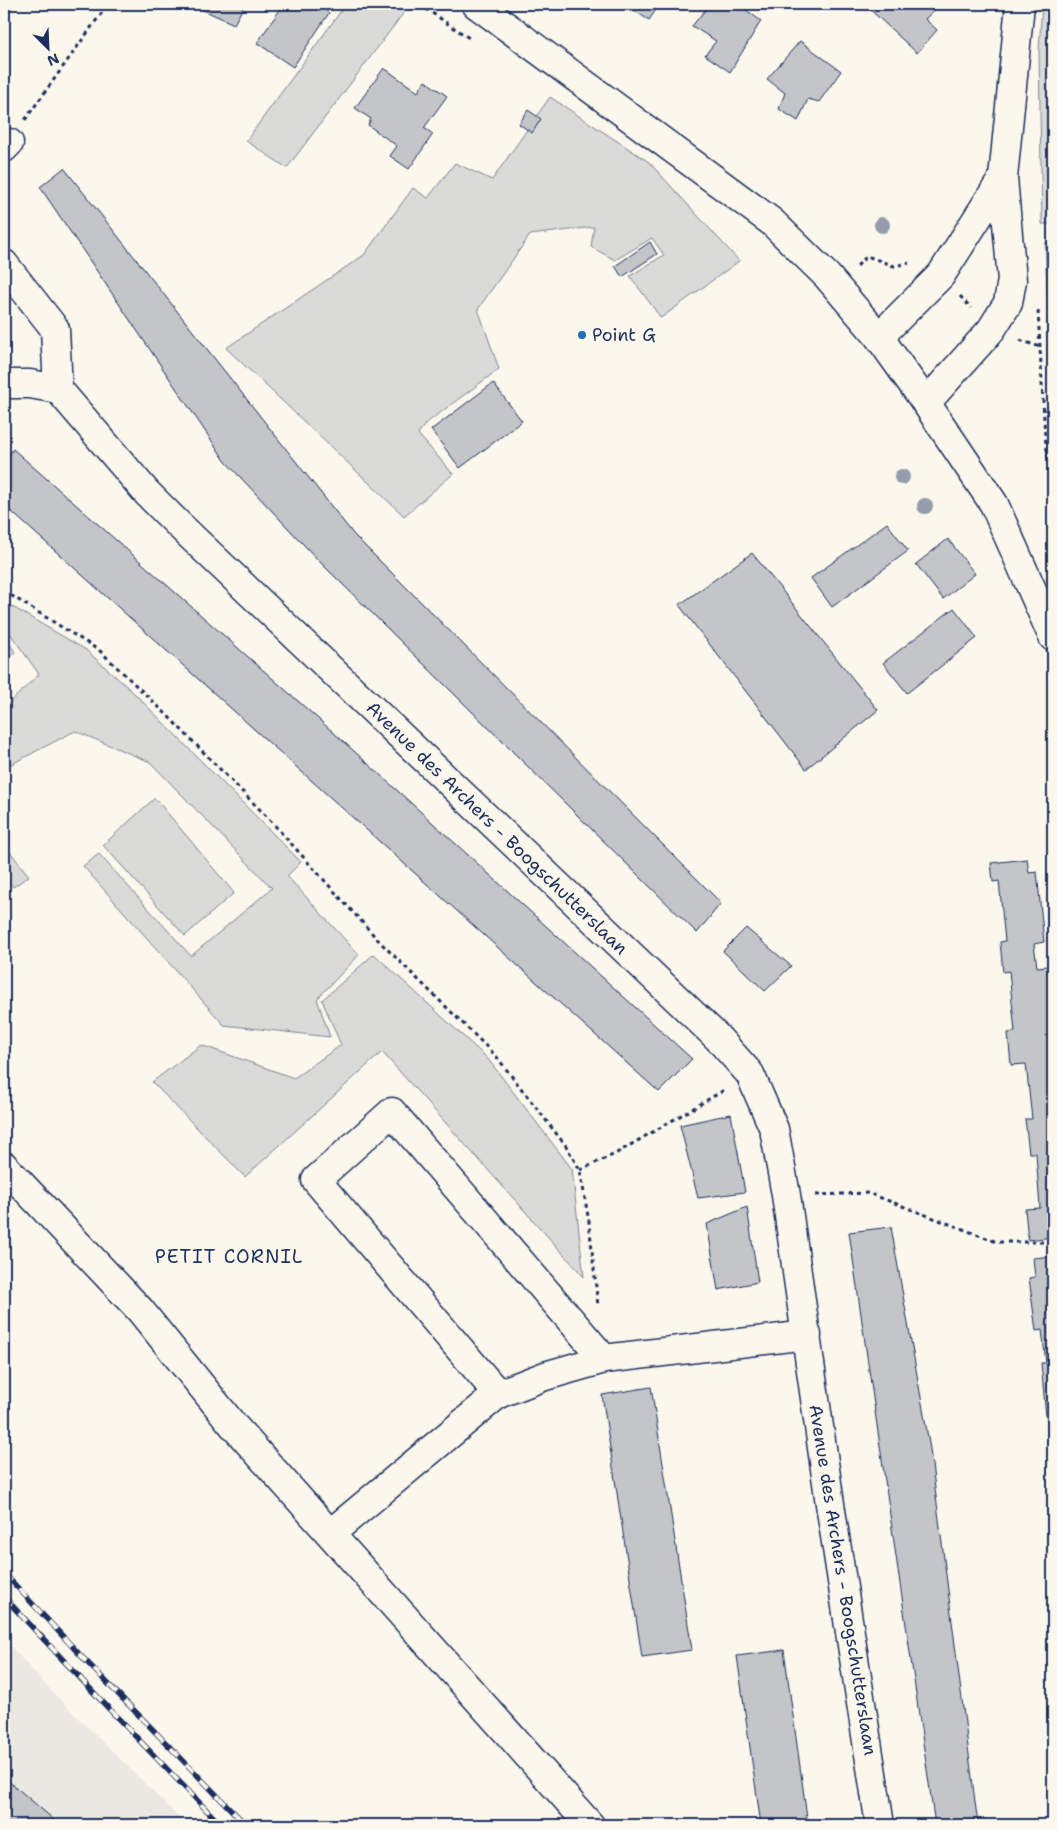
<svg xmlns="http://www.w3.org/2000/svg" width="1057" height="1829" font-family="'Shantell Sans',sans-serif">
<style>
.built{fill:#eae8e2}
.green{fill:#dadad7;stroke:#7a849a}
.building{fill:#c3c5c9;stroke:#1b2f5e}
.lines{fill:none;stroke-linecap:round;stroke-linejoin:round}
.minor-casing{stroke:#1b2f5e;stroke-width:31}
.secondary-casing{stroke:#1b2f5e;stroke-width:31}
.path{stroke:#1b2f5e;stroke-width:3;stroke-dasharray:4 4;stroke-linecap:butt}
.minor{stroke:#fbf7ec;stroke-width:28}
.secondary{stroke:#fbf7ec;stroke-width:28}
.rail-casing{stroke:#1b2f5e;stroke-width:5.5}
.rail{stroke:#fbf7ec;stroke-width:4;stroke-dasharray:11;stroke-linecap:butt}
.tree{fill:#959cab}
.poi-dot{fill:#1f6fb2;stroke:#fbf7ec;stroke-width:2}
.labels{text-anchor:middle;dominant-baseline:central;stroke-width:5;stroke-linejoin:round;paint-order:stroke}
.poi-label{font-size:18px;fill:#1b2f5e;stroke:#fbf7ec;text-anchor:start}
.street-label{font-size:18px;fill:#1b2f5e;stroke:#fbf7ec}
.neighbourhood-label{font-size:19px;letter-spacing:1px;fill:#1b2f5e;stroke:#fbf7ec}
</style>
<rect width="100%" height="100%" fill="#fbf7ec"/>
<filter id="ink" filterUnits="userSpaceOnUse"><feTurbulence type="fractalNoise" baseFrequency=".02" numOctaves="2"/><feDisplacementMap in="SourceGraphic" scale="10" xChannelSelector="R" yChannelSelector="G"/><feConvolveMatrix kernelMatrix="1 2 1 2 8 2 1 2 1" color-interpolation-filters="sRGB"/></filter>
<g filter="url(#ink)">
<path class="built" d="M4 1639 56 1696 187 1825H4Z"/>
<g class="green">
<path d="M346 4H403L408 7 287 168 246 141Z"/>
<path d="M1042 4H1053V224H1042L1039 50Z"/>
<path d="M550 97 649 162 739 261 661 318 630 276 664 255 652 238 615 260 591 247 594 227 530 235 478 309 499 369 425 424 418 434 453 474 404 516 226 348 364 255 413 188 428 198 455 163 492 180Z"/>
<path d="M1045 243H1053V418Z"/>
<path d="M4 602 86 650 134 693 301 862 287 876 359 955 317 999 330 1037 224 1025 83 866 99 854 191 956 272 888 150 762 75 731 4 768V708L39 674 4 625Z"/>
<path d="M4 635 15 652 4 662Z"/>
<path d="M155 798 234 893 185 936 103 845Z"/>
<path d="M4 844 29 876 13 887 4 876Z"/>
<path d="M374 954 488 1059 572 1169 584 1277 382 1052 245 1177 152 1082 201 1045 294 1078 341 1045 322 1000Z"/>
</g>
<g class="building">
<path d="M190 4H245L234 24Z"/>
<path d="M284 4H318L329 13 293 67 257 43Z"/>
<path d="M623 4H660L649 20Z"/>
<path d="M710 4H738L761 21 730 72 705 55 716 41 692 26Z"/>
<path d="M864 4H934L938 7 925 19 937 30 917 53Z"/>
<path d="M800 41 841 71 819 102 808 99 798 121 779 109 785 93 767 79Z"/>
<path d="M384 68 418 92 425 81 447 96 424 128 433 134 409 169 390 156 397 146 368 125 371 119 355 108Z"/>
<path d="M528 110 541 119 532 133 519 124Z"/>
<path d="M64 168 354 535 721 903 697 933 320 562 226 462 40 187Z"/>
<path d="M650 242 657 254 622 277 615 266Z"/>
<path d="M493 383 522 421 460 468 431 430Z"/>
<path d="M13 449 333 732 692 1059 659 1092 4 505V462Z"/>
<path d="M887 523 908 551 832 607 811 578Z"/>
<path d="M948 539 975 574 943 599 916 564Z"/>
<path d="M752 553 878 710 806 769 679 605Z"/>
<path d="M954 608 977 638 907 693 883 663Z"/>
<path d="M1027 859 1029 873 1037 872 1044 942 1034 944 1037 967 1048 966 1053 1017V1033L1050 1034 1052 1051H1053V1237L1028 1240 1025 1209 1040 1208 1036 1153H1029L1025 1119H1032L1026 1064 1011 1065 1008 1033 1015 1032 1009 971 1003 972 1000 942 1005 941 999 881 993 882 991 863Z"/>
<path d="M746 928 791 966 765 991 723 951Z"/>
<path d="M731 1114 745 1192 698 1198 680 1125Z"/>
<path d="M747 1207 758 1282 718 1290 707 1224Z"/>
<path d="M891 1227 930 1449 978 1825H935L849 1232Z"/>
<path d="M1053 1256V1420V1416L1046 1417 1041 1363H1046L1042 1330 1036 1331 1029 1278 1035 1277 1033 1258Z"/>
<path d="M651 1387 692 1650 642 1657 602 1395Z"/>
<path d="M784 1650 808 1825H761L737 1656Z"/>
<path d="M4 1777 60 1825H4Z"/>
</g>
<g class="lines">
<defs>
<g id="minor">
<path d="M4 148 9 143"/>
<path d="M4 264 55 329 58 389 147 493 177 523 717 1037 750 1074 774 1129 786 1195 830 1504 880 1825"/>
<path d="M879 337 941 275 1003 178"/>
<path d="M4 384H30L58 389"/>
<path d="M926 403 991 330 1008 303 1012 280 1003 178 1020 4"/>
<path d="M4 1166 140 1310 233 1425 590 1825"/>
<path d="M604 1359 545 1376 498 1394 316 1180 392 1112 604 1359 807 1335"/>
<path d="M331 1533 498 1394"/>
</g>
<path id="secondary" d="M476 4 772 222 827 276 879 337 926 403 994 504 1053 637"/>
</defs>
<use href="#minor" class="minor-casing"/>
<use href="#secondary" class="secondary-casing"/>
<g class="path">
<path d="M419 4 469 38 470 37"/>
<path d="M25 120 108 4"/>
<path d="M857 266 867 256 894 266 909 263"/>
<path d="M960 296 971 308"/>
<path d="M1038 311 1045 436 1053 489"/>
<path d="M1020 340 1040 347"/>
<path d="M4 591 100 651 165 713 268 818 380 942 496 1056 566 1146 580 1170 589 1222 598 1306"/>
<path d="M580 1170 615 1154 726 1089"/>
<path d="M816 1195 868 1193 997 1242H1053"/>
</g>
<use href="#minor" class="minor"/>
<use href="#secondary" class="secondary"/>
<defs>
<g id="rail">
<path d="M4 1573 83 1658 246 1825"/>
<path d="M4 1597 112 1712 221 1825"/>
</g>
</defs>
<use href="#rail" class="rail-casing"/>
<use href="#rail" class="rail"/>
</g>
<g class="tree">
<circle cx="882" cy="225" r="8"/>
<circle cx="902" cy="477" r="8"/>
<circle cx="925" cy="506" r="8"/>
</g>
</g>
<circle class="poi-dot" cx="582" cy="335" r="5"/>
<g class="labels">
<g class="poi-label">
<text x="592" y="335">Point G</text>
</g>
<g class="street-label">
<text transform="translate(497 828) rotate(44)">Avenue des Archers - Boogschutterslaan</text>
<text transform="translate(843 1580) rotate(81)">Avenue des Archers - Boogschutterslaan</text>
</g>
<g class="neighbourhood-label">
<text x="229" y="1256">PETIT CORNIL</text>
</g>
</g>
<rect width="1057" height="1829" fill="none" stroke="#fbf7ec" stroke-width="20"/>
<rect x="10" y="10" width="1037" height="1809" fill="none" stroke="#1b2f5e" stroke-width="2" filter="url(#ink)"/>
<g transform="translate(48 48) rotate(156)" stroke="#fbf7ec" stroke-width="4" paint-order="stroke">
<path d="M0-4L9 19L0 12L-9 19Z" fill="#1b2f5e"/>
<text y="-8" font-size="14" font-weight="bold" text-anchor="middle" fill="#1b2f5e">N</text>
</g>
</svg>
